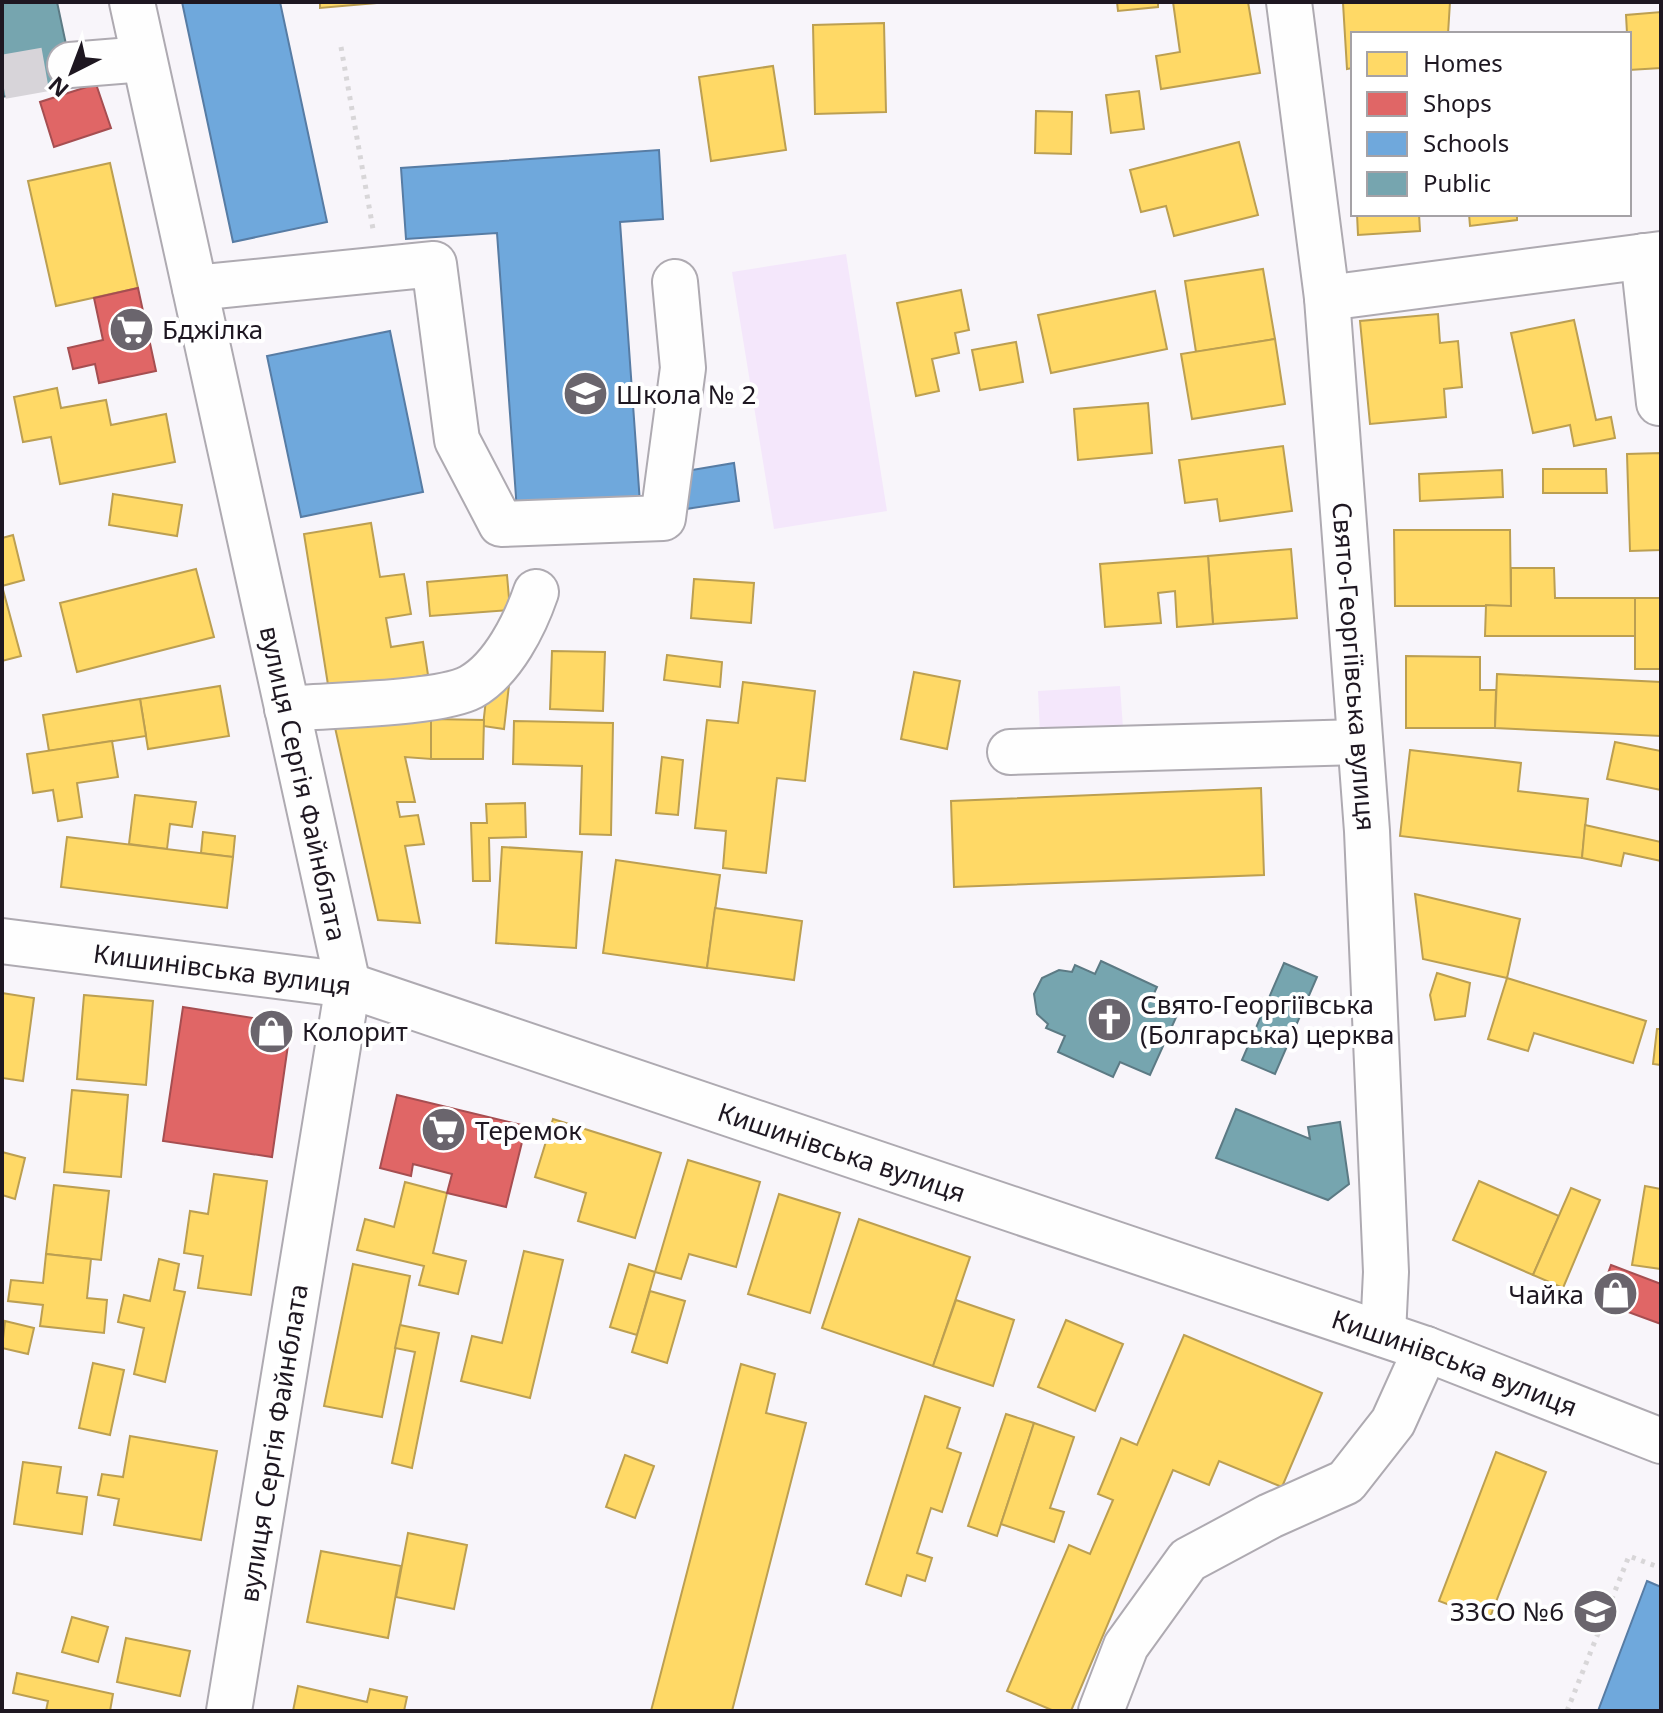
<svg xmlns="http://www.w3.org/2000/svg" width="1663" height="1713" font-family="'Noto Sans',sans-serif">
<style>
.green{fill:#f4e7fb}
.homes{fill:#ffd966;stroke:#bc9f51;stroke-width:2}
.shops{fill:#e06666;stroke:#a64e51;stroke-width:2}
.schools{fill:#6fa8dc;stroke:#577ca4;stroke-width:2}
.public{fill:#76a5af;stroke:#5c7a84;stroke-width:2}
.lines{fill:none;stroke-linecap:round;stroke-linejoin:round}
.minor-tunnel{stroke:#d7d4d9;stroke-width:44;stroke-dasharray:44 22;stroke-linecap:butt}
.minor-casing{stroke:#aeaab1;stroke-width:48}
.major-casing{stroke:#aeaab1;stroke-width:48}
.path{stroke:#d8d6d8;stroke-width:5;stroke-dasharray:4 6;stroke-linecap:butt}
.minor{stroke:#fefefe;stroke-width:44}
.major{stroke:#fefefe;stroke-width:44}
.labels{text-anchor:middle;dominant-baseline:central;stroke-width:8;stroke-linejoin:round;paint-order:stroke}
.poi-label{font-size:26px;fill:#1e1721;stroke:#fff;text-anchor:start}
.street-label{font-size:26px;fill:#1e1721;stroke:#fff}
</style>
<rect width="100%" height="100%" fill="#f8f5fa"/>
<g class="green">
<path d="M846 254 887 511 774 529 732 272Z"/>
<path d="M1120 686 1123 728 1040 734 1038 691Z"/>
</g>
<g class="homes">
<path d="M320 2H376V3L320 8Z"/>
<path d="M1117 2H1158V7L1118 11Z"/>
<path d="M1173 2H1248L1260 73 1161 89 1156 56 1180 52Z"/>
<path d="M1450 2 1448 34H1353V68L1347 69 1343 3Z"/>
<path d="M1661 12V68L1629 70V34H1610L1627 33 1626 15Z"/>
<path d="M884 23 886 112 815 114 813 25Z"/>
<path d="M773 66 786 150 711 161 699 77Z"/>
<path d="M1139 91 1144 129 1111 133 1106 95Z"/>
<path d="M1036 111 1072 112 1071 154 1035 153Z"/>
<path d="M1239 142 1258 215 1174 236 1166 206 1141 212 1130 170Z"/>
<path d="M110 163 138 288 56 306 28 181Z"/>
<path d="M1357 214H1419L1420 231 1358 235Z"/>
<path d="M1469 214H1517V220L1470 226Z"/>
<path d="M1263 269 1275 339 1196 352 1185 281Z"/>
<path d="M961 290 969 330 955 333 959 353 932 359 939 391 916 396 897 303Z"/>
<path d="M1155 291 1167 349 1051 373 1038 315Z"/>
<path d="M1438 314 1440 343 1458 341 1462 387 1444 389 1446 417 1370 424 1360 321Z"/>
<path d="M1574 320 1596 420 1611 417 1615 438 1574 446 1570 425 1533 433 1511 333Z"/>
<path d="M1275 339 1285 404 1192 419 1181 354Z"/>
<path d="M1016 342 1023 382 980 390 972 350Z"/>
<path d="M57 388 61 408 106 400 111 425 166 414 175 462 60 484 51 437 23 442 14 397Z"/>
<path d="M1148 403 1152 453 1078 460 1074 409Z"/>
<path d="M1283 446 1292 511 1220 521 1217 499 1185 503 1179 460Z"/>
<path d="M1661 453V550L1630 551 1627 454Z"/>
<path d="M1543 469H1606L1607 493H1543Z"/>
<path d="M1502 470 1503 497 1420 501 1419 474Z"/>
<path d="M113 494 182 505 177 536 109 525Z"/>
<path d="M371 523 380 577 404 574 411 614 386 618 391 647 423 642 428 675 329 691 304 534Z"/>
<path d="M1394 530H1510L1511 606H1395Z"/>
<path d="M13 535 24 580 2 586 21 656 2 661V538Z"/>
<path d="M1291 549 1297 618 1213 624 1208 556Z"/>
<path d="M1208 556 1213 624 1177 627 1175 591 1158 593 1161 623 1105 627 1100 564Z"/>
<path d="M1511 568H1554L1555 598H1635V636H1485L1486 605 1511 606Z"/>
<path d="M196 569 214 637 77 672 60 603Z"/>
<path d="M507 575 510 610 430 616 427 582Z"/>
<path d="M694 579 754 583 751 623 691 618Z"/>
<rect x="1635" y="598" width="26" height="71"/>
<path d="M552 651 605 652 603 711 550 709Z"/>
<path d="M667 655 722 662 720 687 664 680Z"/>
<path d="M1406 656 1480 657V690H1496L1495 728H1406Z"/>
<path d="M914 672 960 681 947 749 901 739Z"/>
<path d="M1497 674 1661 682V736L1495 728Z"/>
<path d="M488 682 509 685 504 729 483 726Z"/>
<path d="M743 682 815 691 805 781 777 778 766 873 723 868 726 831 695 828 707 720 738 723Z"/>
<path d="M220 686 229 736 148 749 140 699Z"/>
<path d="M140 699 146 736 49 751 43 715Z"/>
<path d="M332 714 431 719V759L405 757 415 802H397L400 817 418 815 424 844 405 846 420 923 378 920Z"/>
<path d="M431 719 484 720 483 759H431Z"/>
<path d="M514 721 613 723 611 835 580 834 582 766 513 764Z"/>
<path d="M112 741 118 777 77 783 82 817 58 821 53 790 33 793 27 754Z"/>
<path d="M1615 742 1661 751V790L1607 779Z"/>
<path d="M1410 750 1521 763 1518 791 1588 799 1582 858 1400 836Z"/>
<path d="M662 757 683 760 678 815 656 813Z"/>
<path d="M1261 788 1264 875 954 887 951 801Z"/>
<path d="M135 795 196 802 192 827 170 824 167 849 129 844Z"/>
<path d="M525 803 526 837 489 838 490 881H473L471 823H487L486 804Z"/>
<path d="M1585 825 1661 842V861L1624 853 1621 866 1582 858Z"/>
<path d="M203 832 235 836 233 857 201 853Z"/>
<path d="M67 837 233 857 227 908 61 887Z"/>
<path d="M502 847 582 852 576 948 496 943Z"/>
<path d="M616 860 720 875 707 968 603 953Z"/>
<path d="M1415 894 1520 919 1507 978 1423 959Z"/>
<path d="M715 908 802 921 794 980 707 968Z"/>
<path d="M1437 973 1470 983 1465 1016 1435 1020 1430 995Z"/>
<path d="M1507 978 1646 1021 1633 1063 1534 1033 1528 1051 1488 1039Z"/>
<path d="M2 993 34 998 23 1081 2 1078Z"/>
<path d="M84 995 153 1001 146 1085 77 1079Z"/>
<path d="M1657 1029H1661V1065L1653 1064Z"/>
<path d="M72 1090 128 1095 121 1177 64 1172Z"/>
<path d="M553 1119 661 1153 635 1238 578 1221 586 1193 535 1177Z"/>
<path d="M2 1152 25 1158 15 1199 2 1195Z"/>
<path d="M688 1160 760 1182 736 1267 689 1254 681 1279 655 1272Z"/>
<path d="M214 1174 267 1181 251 1295 198 1288 203 1256 184 1253 190 1211 208 1214Z"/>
<path d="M1479 1181 1559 1216 1533 1275 1453 1240Z"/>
<path d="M405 1182 447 1193 433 1253 466 1261 458 1294 419 1285 424 1266 357 1250 365 1219 394 1227Z"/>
<path d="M54 1185 109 1191 101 1260 46 1254Z"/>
<path d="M1645 1186 1661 1189V1269L1632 1265Z"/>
<path d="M1571 1188 1600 1200 1563 1288 1533 1275Z"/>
<path d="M779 1194 840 1213 810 1313 748 1294Z"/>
<path d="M859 1219 970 1257 933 1366 822 1328Z"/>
<path d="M524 1251 563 1260 530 1398 461 1381 472 1336 502 1343Z"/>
<path d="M46 1254 91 1259 87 1298 107 1300 104 1333 40 1326 43 1305 8 1301 11 1280 43 1283Z"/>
<path d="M159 1259 179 1264 174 1290 185 1292 165 1382 134 1374 144 1328 118 1322 124 1295 150 1301Z"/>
<path d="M353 1264 410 1276 382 1417 324 1406Z"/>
<path d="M629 1264 655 1272 637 1335 610 1327Z"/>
<path d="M650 1291 685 1301 667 1363 632 1352Z"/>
<path d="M956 1300 1014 1320 993 1386 933 1366Z"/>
<path d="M1066 1320 1123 1344 1095 1411 1038 1387Z"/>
<path d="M5 1321 34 1328 28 1354 2 1348Z"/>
<path d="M400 1325 439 1333 412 1468 392 1463 415 1352 395 1348Z"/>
<path d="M1184 1335 1322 1393 1282 1487 1219 1461 1209 1485 1173 1470 1071 1711H1054L1007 1691 1069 1545 1090 1554 1113 1500 1098 1494 1121 1438 1137 1445Z"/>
<path d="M93 1363 124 1370 110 1435 79 1428Z"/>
<path d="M741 1364 775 1374 766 1413 806 1423 732 1711H651Z"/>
<path d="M925 1396 960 1408 947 1448 961 1453 942 1512 931 1508 917 1553 932 1558 925 1581 907 1575 901 1596 866 1584Z"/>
<path d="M1006 1414 1034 1423 997 1536 968 1526Z"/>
<path d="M1034 1423 1074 1437 1050 1508 1064 1512 1054 1542 1001 1524Z"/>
<path d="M130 1436 217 1451 201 1540 114 1525 119 1499 98 1495 102 1474 123 1477Z"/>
<path d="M1496 1452 1546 1472 1489 1620 1439 1601Z"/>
<path d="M625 1455 654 1466 635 1518 606 1507Z"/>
<path d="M23 1462 61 1467 57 1493 87 1497 82 1534 14 1524Z"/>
<path d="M408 1533 467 1545 454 1609 396 1597Z"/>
<path d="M321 1551 401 1566 388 1638 307 1622Z"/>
<path d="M72 1617 108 1627 98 1662 62 1652Z"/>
<path d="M126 1638 190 1651 180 1696 117 1682Z"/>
<path d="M17 1673 113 1694 110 1711H46L48 1701 13 1693Z"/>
<path d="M298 1686 367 1702 370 1689 407 1697 404 1711H293Z"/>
</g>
<g class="shops">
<path d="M96 84 111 128 54 147 40 102Z"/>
<path d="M138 288 156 371 99 383 95 364 73 369 68 348 103 340 94 298Z"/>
<path d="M183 1007 291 1024 272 1157 163 1141Z"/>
<path d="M397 1095 526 1126 506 1207 447 1193 452 1174 413 1164 411 1176 380 1168Z"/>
<path d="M1611 1265 1661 1284V1324L1598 1301Z"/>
</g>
<g class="schools">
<path d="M182 2H280L327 222 233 242Z"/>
<path d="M659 150 663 219 620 222 640 503 517 511 497 233 406 239 401 168Z"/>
<path d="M390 331 423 492 301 517 267 356Z"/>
<path d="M734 463 739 501 686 509 680 472Z"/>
<path d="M1647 1581 1661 1587V1711H1598Z"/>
</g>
<g class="public">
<path d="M2 2H57L74 82 2 97Z"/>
<path d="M1101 961 1157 987 1151 1000 1178 1013 1150 1075 1120 1062 1113 1077 1058 1052 1065 1036 1046 1028 1048 1024 1037 1014 1034 994 1042 978 1059 970 1072 972 1075 965 1095 974Z"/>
<path d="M1284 963 1317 977 1275 1074 1242 1060Z"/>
<path d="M1236 1109 1310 1139 1308 1127 1340 1122 1349 1184 1328 1200 1216 1158Z"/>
</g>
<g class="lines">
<path class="minor-tunnel" d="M2 77 70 65"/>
<defs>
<g id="minor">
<path id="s1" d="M132 2 348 985 229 1711"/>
<path id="s2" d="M1289 2 1327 298 1367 831 1386 1272 1383 1334"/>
<path d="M70 65 144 59"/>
<path d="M1643 256 1659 403"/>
<path d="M195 288 434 264 457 440 501 524 663 518 683 368 675 282"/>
<path d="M1327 298 1661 254"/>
<path d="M287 709C328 705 440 704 471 687 503 669 525 624 536 592"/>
<path d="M1010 752 1360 742"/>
<path d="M1101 1711 1126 1646 1188 1560 1270 1516 1346 1482 1393 1422 1426 1349"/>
</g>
<g id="major">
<path id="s3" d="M2 941 348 985 1426 1349 1661 1441"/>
</g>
</defs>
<use href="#minor" class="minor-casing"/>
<use href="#major" class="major-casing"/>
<g class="path">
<path d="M341 47 373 229"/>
<path d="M1567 1711 1629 1556 1661 1568"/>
</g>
<use href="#minor" class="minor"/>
<use href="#major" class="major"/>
</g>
<defs>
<symbol id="supermarket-disc" viewBox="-11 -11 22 22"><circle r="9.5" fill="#6a656d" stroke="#fff"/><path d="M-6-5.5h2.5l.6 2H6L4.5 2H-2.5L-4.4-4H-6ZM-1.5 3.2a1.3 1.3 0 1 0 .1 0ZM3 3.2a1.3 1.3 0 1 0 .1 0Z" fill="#fff"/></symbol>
<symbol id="school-disc" viewBox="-11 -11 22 22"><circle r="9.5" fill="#6a656d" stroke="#fff"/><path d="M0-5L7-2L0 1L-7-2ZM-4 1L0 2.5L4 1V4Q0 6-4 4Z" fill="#fff"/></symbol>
<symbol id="church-disc" viewBox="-11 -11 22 22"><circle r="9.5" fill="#6a656d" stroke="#fff"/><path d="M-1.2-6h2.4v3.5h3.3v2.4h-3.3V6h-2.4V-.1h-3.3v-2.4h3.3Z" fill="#fff"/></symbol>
<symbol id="shop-disc" viewBox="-11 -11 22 22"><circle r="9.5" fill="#6a656d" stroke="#fff"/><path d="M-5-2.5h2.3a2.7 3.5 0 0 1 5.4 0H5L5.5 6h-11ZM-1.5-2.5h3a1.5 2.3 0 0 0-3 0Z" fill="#fff"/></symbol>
</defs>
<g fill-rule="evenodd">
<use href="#supermarket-disc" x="106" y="304" width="51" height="51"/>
<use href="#school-disc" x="560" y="368" width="51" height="51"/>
<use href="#church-disc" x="1084" y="994" width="51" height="51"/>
<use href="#shop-disc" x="246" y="1006" width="51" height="51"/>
<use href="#supermarket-disc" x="418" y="1104" width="51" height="51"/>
<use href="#shop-disc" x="1590" y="1268" width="51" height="51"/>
<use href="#school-disc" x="1570" y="1586" width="51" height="51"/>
</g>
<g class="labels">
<g class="poi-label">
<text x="162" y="329">Бджілка</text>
<text x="616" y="394">Школа № 2</text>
<text x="1140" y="1004">Свято-Георгіївська<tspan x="1140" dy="30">(Болгарська) церква</tspan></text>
<text x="302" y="1031">Колорит</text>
<text x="475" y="1130">Теремок</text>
<text x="1584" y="1294" text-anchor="end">Чайка</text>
<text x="1564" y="1611" text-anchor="end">ЗЗСО №6</text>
</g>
<g class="street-label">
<text stroke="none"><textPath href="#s2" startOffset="668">Свято-Георгіївська вулиця</textPath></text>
<text stroke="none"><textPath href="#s1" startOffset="800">вулиця Сергія Файнблата</textPath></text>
<text stroke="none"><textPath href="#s3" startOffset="222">Кишинівська вулиця</textPath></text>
<text stroke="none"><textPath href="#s3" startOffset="870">Кишинівська вулиця</textPath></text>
<text stroke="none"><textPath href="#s3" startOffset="1518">Кишинівська вулиця</textPath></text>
<text transform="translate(273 1443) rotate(-81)">вулиця Сергія Файнблата</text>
</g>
</g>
<rect width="1663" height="1713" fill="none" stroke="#1e1721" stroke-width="8"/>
<rect x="1351" y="32" width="280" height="184" fill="#ffffff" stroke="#a5a2a6" stroke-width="2"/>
<rect x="1367" y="52" width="40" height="24" fill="#ffd966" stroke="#a5a2a6" stroke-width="2"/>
<text x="1423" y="72" font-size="24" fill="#1e1721">Homes</text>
<rect x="1367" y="92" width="40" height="24" fill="#e06666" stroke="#a5a2a6" stroke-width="2"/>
<text x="1423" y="112" font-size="24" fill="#1e1721">Shops</text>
<rect x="1367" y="132" width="40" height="24" fill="#6fa8dc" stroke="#a5a2a6" stroke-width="2"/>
<text x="1423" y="152" font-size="24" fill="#1e1721">Schools</text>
<rect x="1367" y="172" width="40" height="24" fill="#76a5af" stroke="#a5a2a6" stroke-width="2"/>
<text x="1423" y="192" font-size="24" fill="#1e1721">Public</text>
<g transform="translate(72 72) rotate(222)" stroke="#ffffff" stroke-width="6" paint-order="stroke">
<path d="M0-6L14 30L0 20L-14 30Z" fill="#1e1721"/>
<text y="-12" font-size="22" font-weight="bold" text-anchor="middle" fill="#1e1721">N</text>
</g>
</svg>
